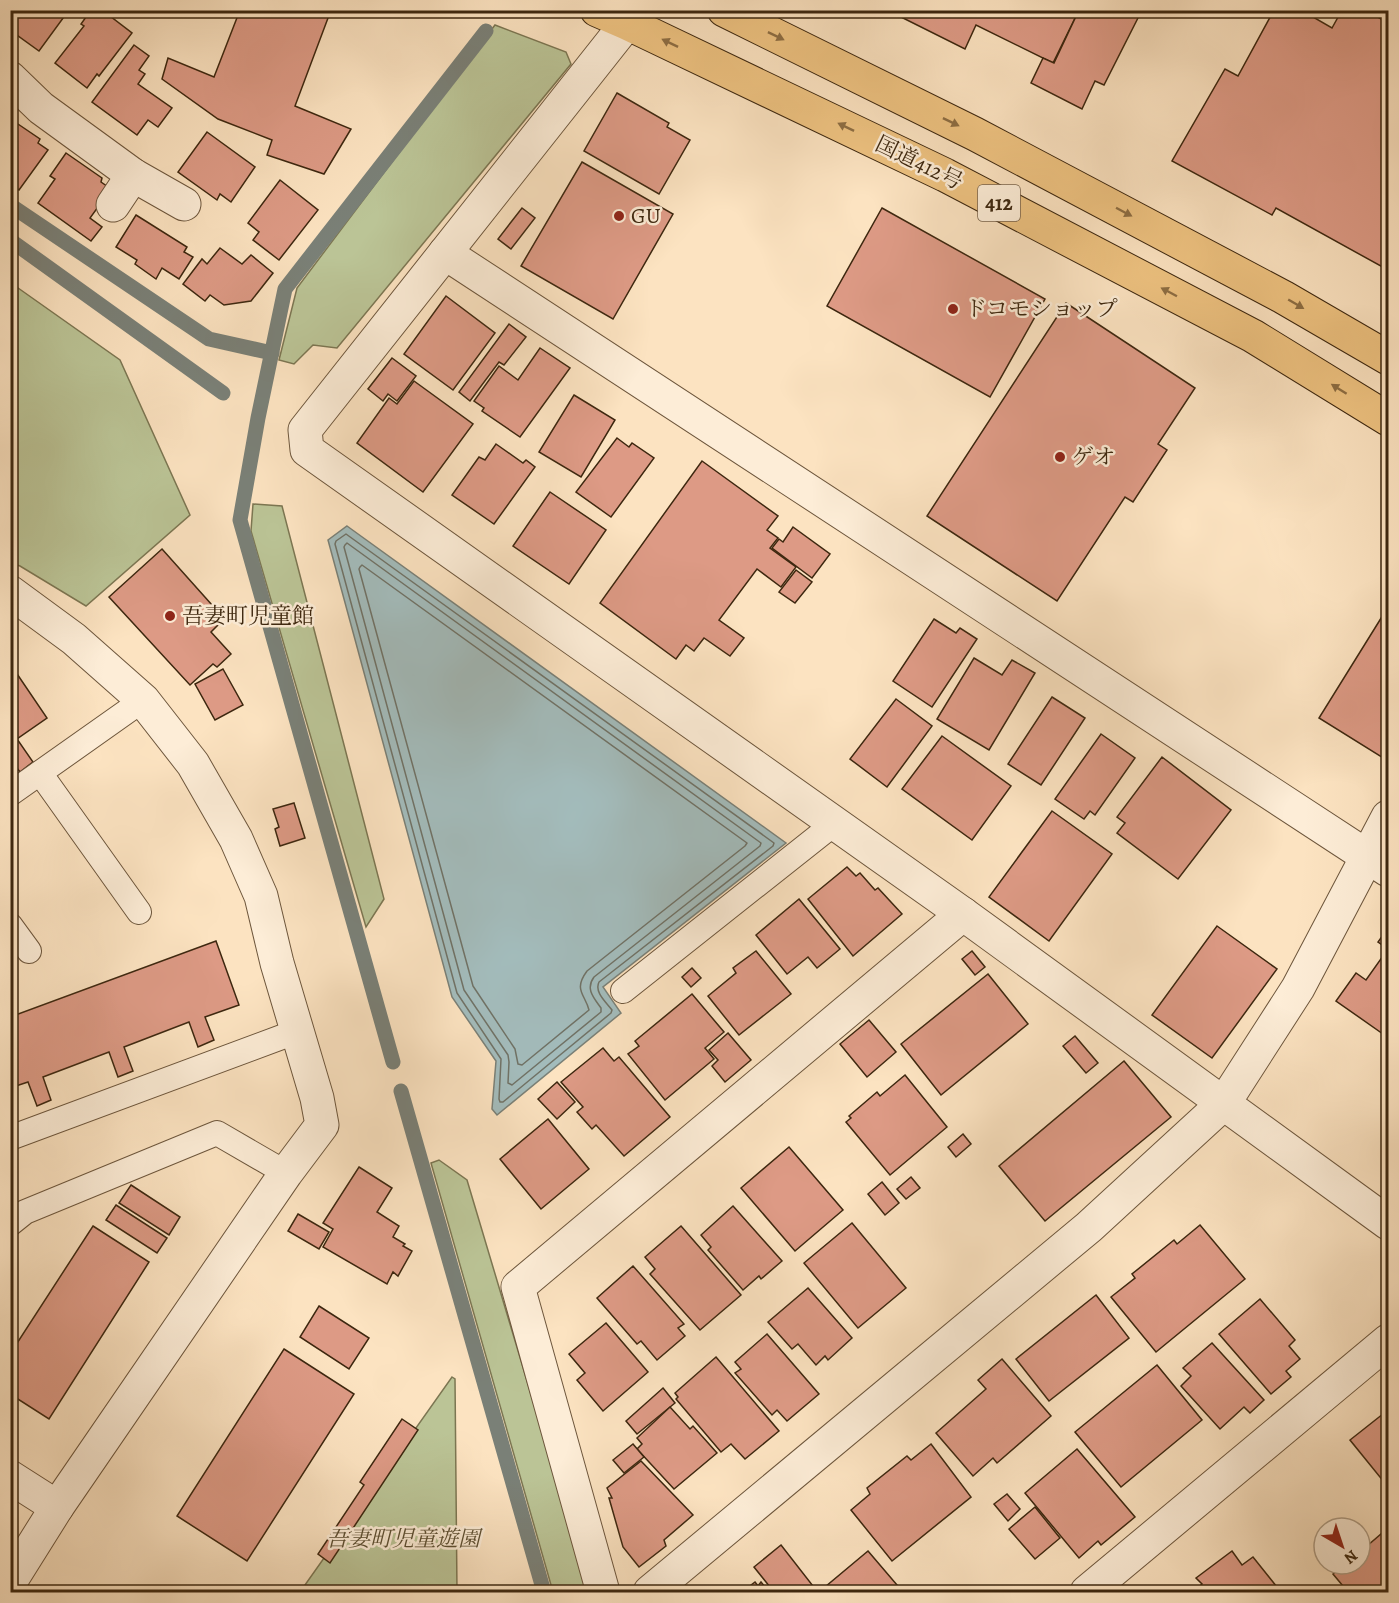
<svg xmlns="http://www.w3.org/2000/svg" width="1399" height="1603" font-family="Alegreya,'Noto Serif JP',serif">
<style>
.green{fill:#bbc496;stroke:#7c7652;stroke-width:1.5}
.water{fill:#a3bcbc;stroke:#7a8077;stroke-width:1.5}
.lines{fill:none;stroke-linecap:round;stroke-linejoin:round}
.shore{stroke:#707266;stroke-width:1.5}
.stream{stroke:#7a8077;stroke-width:15}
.building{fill:#dd9a85;stroke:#3d270f;stroke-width:1.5}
.service-casing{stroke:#6d563c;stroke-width:26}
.minor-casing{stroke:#6d563c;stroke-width:35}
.tertiary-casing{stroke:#6d563c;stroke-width:35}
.trunk-casing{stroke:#3d270f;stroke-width:35}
.service{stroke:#fdedd7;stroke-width:24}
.minor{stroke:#fdedd7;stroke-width:33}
.tertiary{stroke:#fdedd7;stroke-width:33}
.trunk{stroke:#eec280;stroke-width:33}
.oneway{fill:#8d6d42}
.poi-dot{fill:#8f2418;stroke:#fdedd7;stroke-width:2}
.labels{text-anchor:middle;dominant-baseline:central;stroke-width:5;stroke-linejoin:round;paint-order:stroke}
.shield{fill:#fdedd7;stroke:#77624b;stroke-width:1.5}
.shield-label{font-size:21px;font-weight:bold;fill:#3d270f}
.street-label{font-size:22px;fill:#3d270f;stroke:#fdedd7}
.poi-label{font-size:22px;fill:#3d270f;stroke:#fdedd7;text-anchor:start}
.park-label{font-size:22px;font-style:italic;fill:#5c4e31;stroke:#fdedd7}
</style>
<rect width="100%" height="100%" fill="#fce3c1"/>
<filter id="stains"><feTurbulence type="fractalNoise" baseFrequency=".00333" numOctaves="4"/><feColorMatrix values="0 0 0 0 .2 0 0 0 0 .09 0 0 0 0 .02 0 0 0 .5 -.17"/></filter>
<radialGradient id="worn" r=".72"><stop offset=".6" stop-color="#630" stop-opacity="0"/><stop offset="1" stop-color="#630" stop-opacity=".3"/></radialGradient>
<g class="green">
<path d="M495 25 566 52 571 64 337 348 313 345 294 364 279 360 297 288Z"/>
<path d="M11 283 120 360 190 515 86 606 20 566 11 563Z"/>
<path d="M253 504 282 506 384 899 366 927 251 531Z"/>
<path d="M439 1160 467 1180 590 1592H553L431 1163Z"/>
<path d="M452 1377 455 1379 457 1592H300Z"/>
</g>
<path class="water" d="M347 526 786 843 603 987 621 1013 497 1115 492 1109 496 1061 452 997 328 540Z"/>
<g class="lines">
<g class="shore">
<path d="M346 534 774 843 773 846 599 982C594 992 606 1002 612 1010L611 1013 503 1102H500L499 1099 501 1059 457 993 335 544 336 541Z"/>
<path d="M347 543 761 843 760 846 594 977C585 989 594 998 601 1008V1012L512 1085 508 1083 509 1062 508 1055 464 990 344 547 345 545Z"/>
<path d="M362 565 747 843 745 846 587 971C573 990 585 994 589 1010L522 1065 518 1064 515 1049 473 986 359 569 360 567Z"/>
</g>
<g class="stream">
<path d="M10 205 209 339 272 353"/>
<path d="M10 240 223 393"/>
<path d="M393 1062 240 520 258 418 285 289 486 31"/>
<path d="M401 1091 544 1592"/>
</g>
</g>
<g class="building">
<path d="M13 10H69L39 51 10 30V25L18 14Z"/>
<path d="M91 10H102L132 33 99 76 97 74 87 88 55 63 84 26 81 24Z"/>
<path d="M240 10H331L295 106 351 129 324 174 267 155 272 140 218 119 162 79 168 58 214 77Z"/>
<path d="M887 10H1079L1053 63 976 25 965 49Z"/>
<path d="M1079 10H1142L1104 85 1095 81 1082 109 1031 83 1043 58 1054 63Z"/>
<path d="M1274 10H1301L1332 28 1342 10H1366L1388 23V270L1276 208 1272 215 1172 161 1225 69 1238 76Z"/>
<path d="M134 45 149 56 139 70 145 74 138 84 172 108 158 127 148 120 137 135 92 102Z"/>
<path d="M617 93 669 123 667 127 690 140 659 194 584 151Z"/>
<path d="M15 122 40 139 38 143 48 150 19 190 10 185V129Z"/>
<path d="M207 132 255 167 231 202 220 194 217 200 178 172Z"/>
<path d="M66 153 102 178 101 182 111 189 90 218 102 227 91 241 38 203 55 179 50 176Z"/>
<path d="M582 162 673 214 613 319 521 266Z"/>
<path d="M280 180 318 210 279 260 253 240 259 232 248 223Z"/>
<path d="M522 208 535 218 511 249 498 239Z"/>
<path d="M882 208 1045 299 990 397 827 306Z"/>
<path d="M136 215 187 247 184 252 193 257 179 279 162 268 156 279 135 264 137 260 116 247Z"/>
<path d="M220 248 242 264 251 255 273 273 251 301 224 305 210 295 205 301 183 284 202 259 207 264Z"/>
<path d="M446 296 495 333 453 390 404 354Z"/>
<path d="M1066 303 1195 388 1158 444 1167 450 1133 502 1125 497 1057 601 927 516Z"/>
<path d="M509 324 526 337 504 365 499 362 470 401 459 392Z"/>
<path d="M540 348 570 368 520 437 482 411 484 408 474 401 499 366 518 380Z"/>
<path d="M392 358 416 376 397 401 388 394 383 401 368 389Z"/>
<path d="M414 381 473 424 423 492 357 443 389 398 397 404Z"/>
<path d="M574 395 615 420 581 477 539 452Z"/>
<path d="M617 438 629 447 632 443 654 458 611 517 576 492Z"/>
<path d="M496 444 523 463 526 460 535 467 494 524 452 495 479 457 485 460Z"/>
<path d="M702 461 778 516 767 530 778 538 770 548 796 567 781 587 757 569 719 620 744 638 730 656 704 638 694 651 686 645 676 659 600 603Z"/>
<path d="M550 492 606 530 569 584 513 546Z"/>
<path d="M793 527 830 554 812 578 772 548 779 539 783 542Z"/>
<path d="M162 549 212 605 208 609 220 623 211 632 231 654 217 667 213 664 190 685 109 597Z"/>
<path d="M796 570 812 582 795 603 779 592Z"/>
<path d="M1388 607V761L1319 718Z"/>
<path d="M934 619 956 633 960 628 977 639 932 707 893 681Z"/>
<path d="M974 658 1002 675 1012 660 1035 673 989 750 937 719Z"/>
<path d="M11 665 47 718 17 739 33 762 20 772 10 759Z"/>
<path d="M223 669 243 705 215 720 195 684Z"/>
<path d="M1052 697 1085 718 1041 785 1008 764Z"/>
<path d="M896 699 932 726 887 787 850 759Z"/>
<path d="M1101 734 1135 758 1095 815 1090 811 1084 819 1055 799Z"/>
<path d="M942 736 1011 786 972 840 902 789Z"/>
<path d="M1162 757 1231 810 1178 879 1117 833 1125 823 1117 817Z"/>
<path d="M294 803 305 838 280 846 275 829 279 827 273 809Z"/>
<path d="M1052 811 1112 854 1049 941 989 897Z"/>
<path d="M847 867 856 876 860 873 875 890 878 888 902 914 853 956 808 899Z"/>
<path d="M799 899 840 949 817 968 808 957 787 974 756 935Z"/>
<path d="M1217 926 1277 969 1212 1058 1152 1015Z"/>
<path d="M1388 928V1026L1383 1034 1336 1001 1356 973 1366 980 1388 949 1378 942Z"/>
<path d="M216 941 239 1005 205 1017 214 1040 198 1047 189 1022 124 1047 133 1071 118 1077 109 1052 43 1077 51 1100 37 1106 28 1082 10 1088V1017Z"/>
<path d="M756 951 791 994 739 1035 708 996 736 973 733 968Z"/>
<path d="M972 951 985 967 975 975 962 959Z"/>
<path d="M692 968 701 978 691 987 682 977Z"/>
<path d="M988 974 1028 1024 941 1095 901 1044Z"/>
<path d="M692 994 724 1032 705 1048 714 1059 665 1100 628 1054 639 1046 635 1041Z"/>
<path d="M869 1020 896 1052 867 1077 840 1044Z"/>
<path d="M728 1033 751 1060 725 1082 712 1066 718 1060 709 1050Z"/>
<path d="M1075 1036 1098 1063 1086 1073 1063 1046Z"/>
<path d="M603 1048 614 1061 619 1057 670 1117 624 1156 596 1125 592 1129 577 1112 583 1107 561 1082Z"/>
<path d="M1124 1061 1171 1117 1045 1221 999 1166Z"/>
<path d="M905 1075 947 1127 890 1175 846 1122 851 1118 849 1116 877 1092 880 1096Z"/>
<path d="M557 1082 575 1102 557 1119 538 1099Z"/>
<path d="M548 1119 589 1169 541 1209 500 1159Z"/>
<path d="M963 1134 971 1144 956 1157 948 1147Z"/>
<path d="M789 1147 843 1210 795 1251 741 1188Z"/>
<path d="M359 1167 392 1188 377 1212 399 1226 393 1237 405 1244 403 1246 412 1251 398 1276 393 1272 387 1284 323 1247 333 1229 323 1223Z"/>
<path d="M911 1177 920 1188 906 1199 897 1189Z"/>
<path d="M882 1182 899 1203 885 1215 868 1194Z"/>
<path d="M131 1185 180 1217 169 1235 119 1203Z"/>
<path d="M116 1205 167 1238 157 1253 106 1220Z"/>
<path d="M733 1206 782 1261 761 1279 759 1276 743 1290 708 1250 711 1247 701 1235Z"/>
<path d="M298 1214 329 1232 319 1249 288 1231Z"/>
<path d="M852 1223 906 1288 858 1328 804 1263Z"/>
<path d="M1200 1225 1245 1279 1156 1352 1111 1297 1135 1278 1132 1274 1174 1240 1177 1244Z"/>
<path d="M93 1226 149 1262 49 1419 10 1394V1354Z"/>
<path d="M681 1226 741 1295 700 1330 650 1274 655 1269 645 1257Z"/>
<path d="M633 1266 684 1324 678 1328 685 1336 657 1360 641 1341 637 1344 597 1298Z"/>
<path d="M808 1288 852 1338 828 1360 825 1356 816 1365 798 1344 792 1349 768 1322Z"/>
<path d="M1096 1295 1129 1338 1049 1401 1016 1359Z"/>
<path d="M1260 1299 1295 1340 1289 1346 1300 1359 1286 1371 1291 1377 1271 1394 1219 1334Z"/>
<path d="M319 1306 369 1338 349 1369 300 1337Z"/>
<path d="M606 1323 648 1372 603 1411 577 1380 585 1373 569 1354Z"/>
<path d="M767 1334 819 1394 787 1421 777 1410 772 1415 735 1373 741 1369 735 1362Z"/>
<path d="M1212 1343 1264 1400 1250 1413 1244 1407 1220 1429 1181 1386 1191 1376 1183 1368Z"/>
<path d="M284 1349 354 1394 247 1561 177 1516Z"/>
<path d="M716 1357 779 1431 745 1459 731 1444 721 1452 676 1399 678 1397 675 1393Z"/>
<path d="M1002 1359 1051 1416 997 1463 993 1458 973 1476 936 1433 986 1389 978 1380Z"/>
<path d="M1157 1365 1202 1420 1121 1487 1075 1432Z"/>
<path d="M663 1388 675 1403 637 1434 626 1421Z"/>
<path d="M670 1407 690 1429 693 1426 717 1453 674 1489 637 1449 642 1444 637 1438Z"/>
<path d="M1388 1410V1487L1350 1440Z"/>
<path d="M402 1419 418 1430 330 1563 318 1554 364 1485 360 1482Z"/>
<path d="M633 1444 644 1457 624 1473 613 1460Z"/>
<path d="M931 1444 971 1497 892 1561 851 1510 870 1494 867 1488 907 1456 911 1460Z"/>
<path d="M1077 1449 1135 1517 1101 1545 1098 1541 1079 1558 1025 1493Z"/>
<path d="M641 1461 693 1515 664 1540 666 1546 639 1567 623 1547 609 1498H612L607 1488Z"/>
<path d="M1007 1494 1020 1509 1008 1521 994 1504Z"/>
<path d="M1035 1507 1060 1538 1035 1559 1009 1529Z"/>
<path d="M1388 1528V1592H1348L1333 1574 1345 1564H1360V1552Z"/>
<path d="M781 1545 813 1586 805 1592H774L754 1567Z"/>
<path d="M868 1551 903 1592H819Z"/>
<path d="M1232 1551 1242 1565 1253 1557 1281 1592H1199L1196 1589 1202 1584 1196 1578Z"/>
<path d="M755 1582 758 1586 761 1582 769 1592H742Z"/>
</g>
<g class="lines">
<defs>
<g id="service">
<path d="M40 773 139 912"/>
<path d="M10 794 143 700"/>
<path d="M10 925 29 951"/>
<path d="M623 991 835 823"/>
<path d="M10 1138 298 1031"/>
<path d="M10 1224 25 1212 217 1133 286 1173"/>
</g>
<g id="minor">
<path d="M627 23 305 430 307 450 963 914 1388 1223"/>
<path d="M10 78 41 108 133 175 184 204"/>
<path d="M113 205 133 175"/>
<path d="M445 253 1388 870"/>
<path d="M10 1582 57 1507"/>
<path d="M603 1592 518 1287 963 914"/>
<path d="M650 1592 1089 1227 1224 1103 1298 988 1388 817"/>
<path d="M1087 1592 1388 1341"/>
</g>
<path id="tertiary" d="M10 592 74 639 143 700 193 764 236 839 261 896 277 963 317 1098 322 1125 286 1173 57 1507 10 1477"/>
<g id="trunk">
<path d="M597 10 627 23 945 175 1253 336 1388 419"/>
<path d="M724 10 975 134 1283 297 1388 358"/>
</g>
</defs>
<use href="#service" class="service-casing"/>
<use href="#minor" class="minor-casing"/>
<use href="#tertiary" class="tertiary-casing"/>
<use href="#trunk" class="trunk-casing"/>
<use href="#service" class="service"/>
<use href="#minor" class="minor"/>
<use href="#tertiary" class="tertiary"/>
<use href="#trunk" class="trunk"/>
</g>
<defs><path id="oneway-solid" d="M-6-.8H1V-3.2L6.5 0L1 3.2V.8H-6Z" transform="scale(1.5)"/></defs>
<g class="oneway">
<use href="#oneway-solid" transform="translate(776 36) rotate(26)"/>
<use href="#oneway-solid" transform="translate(670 43) rotate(-154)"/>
<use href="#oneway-solid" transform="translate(951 122) rotate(26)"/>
<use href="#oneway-solid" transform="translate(846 127) rotate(-154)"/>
<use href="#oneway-solid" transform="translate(1124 212) rotate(28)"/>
<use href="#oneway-solid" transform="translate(1169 292) rotate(-152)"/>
<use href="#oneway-solid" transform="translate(1296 304) rotate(30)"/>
<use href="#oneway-solid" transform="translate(1339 389) rotate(-148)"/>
</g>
<g class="poi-dot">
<circle cx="619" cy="216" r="6"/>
<circle cx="953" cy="309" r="6"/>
<circle cx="1060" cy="457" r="6"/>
<circle cx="170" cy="616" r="6"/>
</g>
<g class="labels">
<rect class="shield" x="978" y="185" width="42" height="36" rx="4.5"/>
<g class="shield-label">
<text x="999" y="203">412</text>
</g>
<g class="street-label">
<text transform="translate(919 163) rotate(26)">国道412号</text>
</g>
<g class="poi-label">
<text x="631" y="216">GU</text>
<text x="965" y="309">ドコモショップ</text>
<text x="1072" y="457">ゲオ</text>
<text x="182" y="616">吾妻町児童館</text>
</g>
<g class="park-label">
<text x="403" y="1539">吾妻町児童遊園</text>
</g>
</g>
<rect width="1399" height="1603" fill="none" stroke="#fce3c1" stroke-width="36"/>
<rect x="12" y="12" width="1375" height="1579" fill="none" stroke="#3d270f" stroke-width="3"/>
<rect x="18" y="18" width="1363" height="1567" fill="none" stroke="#3d270f" stroke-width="1.5"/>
<g transform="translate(1342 1546) rotate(141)"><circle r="28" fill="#fdedd7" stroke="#b09e87" stroke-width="1.5"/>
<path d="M0-4.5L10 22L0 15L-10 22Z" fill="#8f2418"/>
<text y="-9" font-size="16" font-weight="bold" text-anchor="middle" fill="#3d270f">N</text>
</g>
<rect width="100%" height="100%" filter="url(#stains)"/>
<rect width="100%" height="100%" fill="url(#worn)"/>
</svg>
